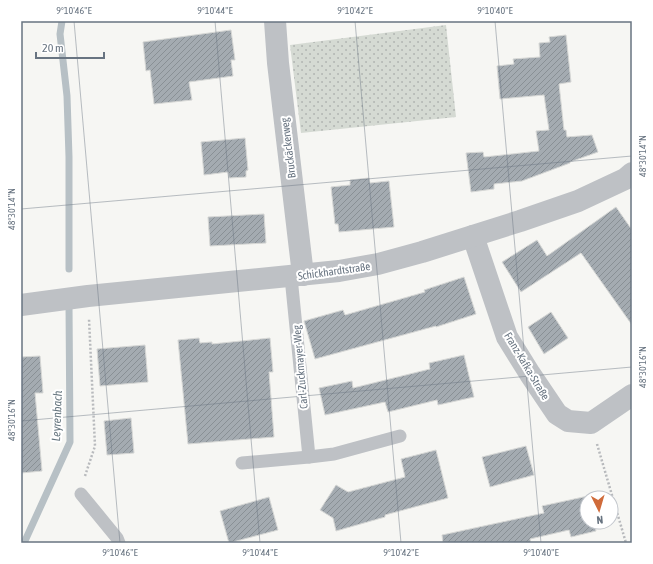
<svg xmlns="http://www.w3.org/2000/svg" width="653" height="564" font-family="'Asap Condensed',sans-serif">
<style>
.green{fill:url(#green-dots)}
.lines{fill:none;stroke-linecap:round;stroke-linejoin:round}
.stream{stroke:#b7c0c5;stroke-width:7}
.building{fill:url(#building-hatch);stroke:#d7d8d6}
.path{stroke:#b8babd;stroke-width:2.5;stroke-dasharray:2 2;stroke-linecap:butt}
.lane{stroke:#bec1c5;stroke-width:13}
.street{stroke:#bec1c5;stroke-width:22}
.ticks{fill:none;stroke:#687481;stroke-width:1;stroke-opacity:0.45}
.labels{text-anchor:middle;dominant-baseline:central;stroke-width:4;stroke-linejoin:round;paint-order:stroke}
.street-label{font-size:11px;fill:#687481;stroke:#fff}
.water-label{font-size:12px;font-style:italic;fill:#64747d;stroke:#fff}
.neatline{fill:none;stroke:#687481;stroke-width:1.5}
.ticks-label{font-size:10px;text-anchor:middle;fill:#687481}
</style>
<defs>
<pattern id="green-dots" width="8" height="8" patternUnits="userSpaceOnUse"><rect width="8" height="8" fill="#d5dad3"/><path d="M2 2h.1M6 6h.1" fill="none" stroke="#b1b5b1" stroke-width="1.8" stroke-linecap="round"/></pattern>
<pattern id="building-hatch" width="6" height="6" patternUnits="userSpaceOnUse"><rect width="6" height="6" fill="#a4abb1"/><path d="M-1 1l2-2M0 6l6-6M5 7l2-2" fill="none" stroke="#899095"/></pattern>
</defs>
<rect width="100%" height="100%" fill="#f6f6f3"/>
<path class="green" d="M446 25 456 117 301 133 290 45Z"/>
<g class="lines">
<g class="stream">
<path d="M62 21 60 34 67 96 69 157V269"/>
<path d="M24 543 70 442 69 304"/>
</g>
</g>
<g class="building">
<path d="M231 30 235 60H231L233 76 189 82 192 100 154 104 150 70 146 71 143 42Z"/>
<path d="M566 35 571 82 559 84 564 130H566L567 137 592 135 598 152 570 162V163L522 181 494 184V189L471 192 466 153 483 152 484 157 539 151 536 131 549 130 544 95 500 99 497 66 514 64 513 59 540 57 539 43 550 42 549 37Z"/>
<path d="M245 138 248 170 246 171V177L229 178 228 172 204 175 201 142Z"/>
<path d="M369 178 370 183 389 181 394 227 339 232 338 224H335L331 187 350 185V180Z"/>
<path d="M616 207 632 230V325L581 253 521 292 502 262 537 240 547 256Z"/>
<path d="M264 214 266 243 210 246 208 217Z"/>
<path d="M464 277 476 314 436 327V326L315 359 304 321 343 310 345 315 425 292 424 290Z"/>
<path d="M551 312 568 338 544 354 528 327Z"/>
<path d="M199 338 200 343 212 342V344L270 338 273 372H269L274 437 188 444 178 340Z"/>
<path d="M145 345 148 382 100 386 97 349Z"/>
<path d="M464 355 474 397 438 405 437 400 388 412 385 402 325 415 319 388 352 381 353 388 430 369 429 363Z"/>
<path d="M40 356 43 393H35L42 471 21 473V357Z"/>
<path d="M131 418 134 453 107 455 104 421Z"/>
<path d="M526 446 534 475 490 487 482 457Z"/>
<path d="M436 450 448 498 385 515V517L336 531 333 518 320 510 336 485 348 492 405 477 401 459Z"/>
<path d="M588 496V498H587V522H594L596 531 571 537 569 530 530 539 531 543H443L442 535 544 513 542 506Z"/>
<path d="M269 497 278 530 229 543 220 511Z"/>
</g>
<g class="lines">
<g class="path">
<path d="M597 444 626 543"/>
<path d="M85 476 95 446 89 319"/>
</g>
<g class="lane">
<path d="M291 277 309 457"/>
<path d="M242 463 309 457 334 454 400 436"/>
<path d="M81 494 117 538 119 543"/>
</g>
<g class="street">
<path d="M275 21 278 63 303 275"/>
<path d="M473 236 507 337 530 374 557 414 568 421 591 423 632 395"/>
<path d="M21 305 88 296 339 271 378 264 422 252 520 221 578 201 625 179 632 173"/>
</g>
</g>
<path class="ticks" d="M74 21 120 543M215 21 260 543M355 21 401 543M495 21 541 543M21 209 632 156M21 421 632 367"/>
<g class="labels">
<g class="street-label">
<text transform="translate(288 148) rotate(-97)">Bruckäckerweg</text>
<text transform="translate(334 271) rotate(-8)">Schickhardtstraße</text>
<text transform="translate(527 366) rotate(59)">Franz-Kafka-Straße</text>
<text transform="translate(300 367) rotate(-95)">Carl-Zuckmayer-Weg</text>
</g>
<g class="water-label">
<text transform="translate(57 416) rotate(-88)">Leyrenbach</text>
</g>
</g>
<rect width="653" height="564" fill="none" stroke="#ffffff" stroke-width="44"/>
<g transform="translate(599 510) rotate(175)"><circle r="19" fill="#ffffff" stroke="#c3c7cd"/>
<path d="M0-3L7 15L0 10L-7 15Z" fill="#d06b3a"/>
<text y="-6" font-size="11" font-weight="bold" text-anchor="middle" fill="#687481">N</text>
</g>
<path d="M36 52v6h68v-6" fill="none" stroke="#687481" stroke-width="2"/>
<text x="42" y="52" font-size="12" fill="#687481" stroke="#ffffff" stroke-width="3" paint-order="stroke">20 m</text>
<rect x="22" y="22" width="609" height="520" class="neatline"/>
<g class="ticks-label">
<text x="74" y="14">9°10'46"E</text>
<text x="215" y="14">9°10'44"E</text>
<text x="355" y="14">9°10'42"E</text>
<text x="495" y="14">9°10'40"E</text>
<text transform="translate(642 156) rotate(-90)" y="4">48°30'14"N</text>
<text transform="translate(11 209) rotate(-90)" y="4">48°30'14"N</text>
<text transform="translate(642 367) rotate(-90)" y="4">48°30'16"N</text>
<text transform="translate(11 420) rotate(-90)" y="4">48°30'16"N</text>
<text x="120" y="556">9°10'46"E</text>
<text x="260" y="556">9°10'44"E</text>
<text x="401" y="556">9°10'42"E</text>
<text x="541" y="556">9°10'40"E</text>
</g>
</svg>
